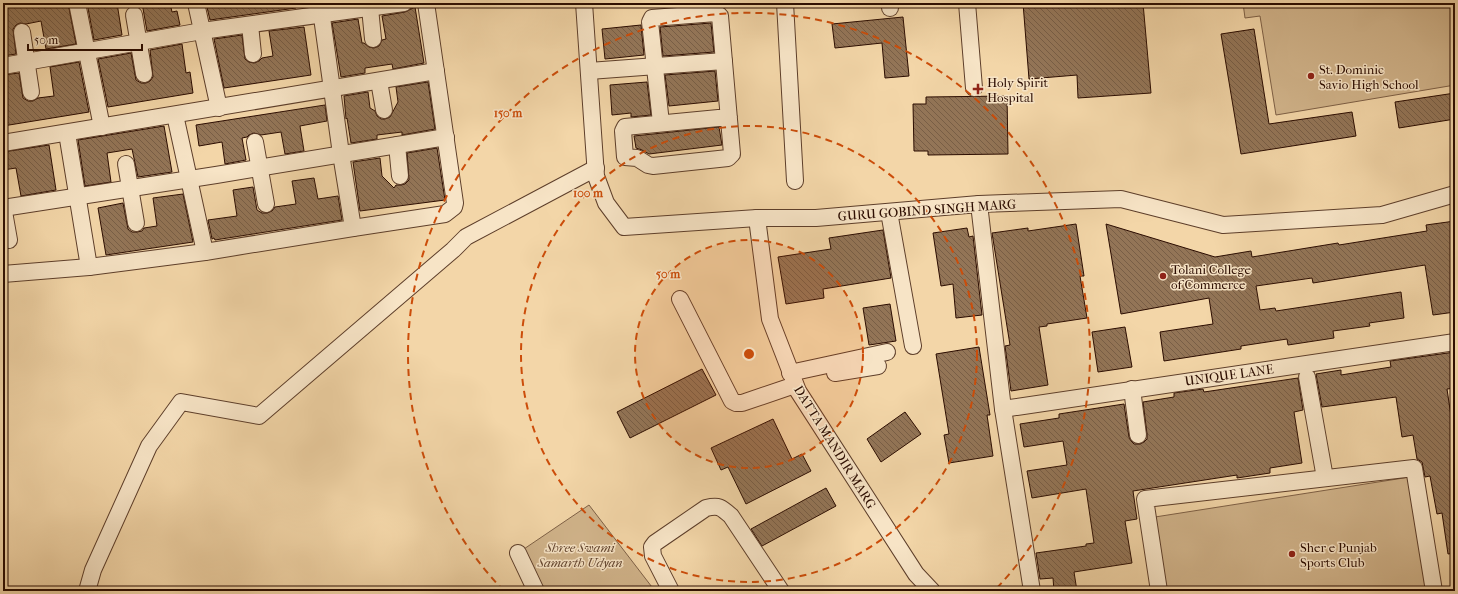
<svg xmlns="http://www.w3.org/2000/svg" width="1458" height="594" font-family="'IM FELL French Canon',serif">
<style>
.park{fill:#d1b48b;stroke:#7e6046}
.building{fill:url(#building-back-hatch);stroke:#2b0c00}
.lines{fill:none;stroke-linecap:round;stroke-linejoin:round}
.minor-casing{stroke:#5d3e2a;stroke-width:18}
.minor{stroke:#f7e4c6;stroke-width:16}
.ring{fill:none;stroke:#cc4d0a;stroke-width:2;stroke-dasharray:7 5}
.poi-dot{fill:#8f2418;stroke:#f7e4c6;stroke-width:1.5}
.labels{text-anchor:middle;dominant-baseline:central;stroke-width:3;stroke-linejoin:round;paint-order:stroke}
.poi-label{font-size:13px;fill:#2b0c00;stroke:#f7e4c6;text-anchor:start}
.street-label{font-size:13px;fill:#2b0c00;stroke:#f7e4c6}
.park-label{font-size:13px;font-style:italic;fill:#654731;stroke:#f7e4c6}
.centre{fill:#cc4d0a;stroke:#f7e4c6;stroke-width:2}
.ring-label{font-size:12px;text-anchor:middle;font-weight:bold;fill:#cc4d0a;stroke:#f7e4c6;stroke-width:3;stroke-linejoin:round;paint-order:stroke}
</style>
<defs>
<pattern id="building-back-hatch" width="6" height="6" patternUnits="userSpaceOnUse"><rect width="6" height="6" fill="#937557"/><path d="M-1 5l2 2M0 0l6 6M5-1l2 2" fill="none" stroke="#785e46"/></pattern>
</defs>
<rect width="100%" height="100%" fill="#f3d6a8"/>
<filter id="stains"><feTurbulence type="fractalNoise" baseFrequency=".005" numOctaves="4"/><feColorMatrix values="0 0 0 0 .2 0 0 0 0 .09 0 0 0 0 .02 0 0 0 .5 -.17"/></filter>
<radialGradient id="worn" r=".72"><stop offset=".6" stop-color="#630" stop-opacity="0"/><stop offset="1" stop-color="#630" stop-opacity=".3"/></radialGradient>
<g class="park">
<path d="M1243 3H1455V85L1276 115 1260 16 1245 18Z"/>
<path d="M1410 477 1429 591H1167L1155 517Z"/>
<path d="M589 505 655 591H541L518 553Z"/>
</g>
<g class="building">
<path d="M30 3H68L76 44 46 49 41 21 26 24 20 23 16 25 13 29 16 54 3 56V7Z"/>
<path d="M87 3H117L122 35 94 40Z"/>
<path d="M142 3H170L172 12 177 11 180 25 147 31Z"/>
<path d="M206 3H295L296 8 210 20Z"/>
<path d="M1023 3H1143L1151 93 1078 98 1077 75 1029 79Z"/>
<path d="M415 7 424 63 393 69 392 64 365 68V73L341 77 332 23 358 19 362 43H364L369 47 374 48 379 46 382 40 386 39 382 16 405 12Z"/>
<path d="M903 17 909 76 885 78 882 43 835 48 832 24Z"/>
<path d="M711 23 714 52 663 56 660 27Z"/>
<path d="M641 25 644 55 605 59 602 29Z"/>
<path d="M304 27 311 75 224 88 214 39 242 35 245 59 249 62 254 63 259 61 262 58 273 56 269 31Z"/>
<path d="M1254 29 1269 124 1352 112 1356 136 1241 154 1221 34Z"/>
<path d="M182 44 186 73 190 72 193 93 108 107 98 59 131 53 136 80 141 83H146L150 81 153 77 150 50Z"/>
<path d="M79 62 89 112 3 126V75L19 73 23 98 28 101H33L38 98 54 96 50 67Z"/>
<path d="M715 71 718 101 669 106 665 75Z"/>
<path d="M428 82 435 129 402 135V132L377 135V139L351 143 347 118 346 119 344 96 368 92 370 108 375 111 377 116 381 119H385L390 117 398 102 396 87Z"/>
<path d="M647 82 651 115 631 117V113L612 115 610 85Z"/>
<path d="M1455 93V119L1399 128 1395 102Z"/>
<path d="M1007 96 1008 154 928 155V151H914L913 104H926V97Z"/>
<path d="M325 105 327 121 300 126 304 151 285 154 281 132 261 135 254 133 249 135 247 137 242 138 246 160 225 164 222 142 199 146 196 125Z"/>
<path d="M164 126 172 172 138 177 132 149 107 153 111 182 85 186 78 140Z"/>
<path d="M719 127 722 145 649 154 642 150 636 148 634 136Z"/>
<path d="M49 145 56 190 21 196 16 168 3 170V152Z"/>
<path d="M437 148 445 200 360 211 353 162 380 158 382 176 394 188 396 185H401L405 184 409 180 407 153Z"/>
<path d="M314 178 318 199 338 196 342 220 215 240 214 238 212 239 208 220 237 216 233 190 253 187 257 210 262 213H267L272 211 275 207 296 204 292 181Z"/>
<path d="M183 194 193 242 106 255 98 208 123 203 128 229 132 232H137L142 231 144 228 157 226 153 198Z"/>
<path d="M1455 221V258L1451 259 1455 287V312L1433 315 1425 265 1313 283 1312 278 1256 286 1260 310 1275 308 1276 311 1401 292 1404 318 1369 323 1370 326 1333 331 1334 338 1288 345 1287 339 1241 346V349L1164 361 1160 332 1213 324 1209 298 1121 314 1106 224 1215 257 1251 251 1252 257 1338 243 1339 245 1427 231 1426 225Z"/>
<path d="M1076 224 1084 276H1080L1087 318 1047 324V326L1039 327 1048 385 1011 391 1005 346 1010 345 992 233 1028 228V231Z"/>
<path d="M967 228 969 237 973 236 982 315 956 318 953 284 941 286 933 233Z"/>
<path d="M883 230 891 278 823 289 824 298 786 304 778 257 831 249 829 238Z"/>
<path d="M890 304 896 341 869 345 863 308Z"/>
<path d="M1125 327 1132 367 1098 372 1092 332Z"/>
<path d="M979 347 990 415H987L993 456 949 463 944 435 949 434 936 354Z"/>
<path d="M1455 352V388L1447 389 1455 443V553L1448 554 1442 513 1437 514 1430 476 1425 477 1422 462 1417 459 1413 435 1402 437 1396 397 1322 407 1316 374 1341 370V375L1391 367 1390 361Z"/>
<path d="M702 369 716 395 630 438 617 412Z"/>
<path d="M1298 378 1303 410 1294 412 1302 463 1270 468V473L1237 478V475L1133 491 1137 519 1125 521 1132 563 1074 572 1077 591H1054L1053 578 1040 579 1036 553 1086 546V544L1094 543 1086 489 1032 498 1027 471 1067 465 1063 441 1024 447 1020 424 1059 418V414L1124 404 1129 437 1131 441 1134 444H1140L1144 442 1147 439V434L1143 402 1174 397V393L1203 389 1204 392Z"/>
<path d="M905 412 921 434 881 462 867 439Z"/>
<path d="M773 419 792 459 802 454 811 471 746 504 728 467 721 470 711 448Z"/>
<path d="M826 488 836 506 762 546 751 529Z"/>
</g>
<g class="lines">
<defs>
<g id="minor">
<path d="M77 3 102 127"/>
<path d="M196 3 219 108"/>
<path d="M584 3 596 176 606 203 624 227 757 218H816L979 204 1121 199 1223 225 1382 215 1455 194"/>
<path d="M785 3 795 181"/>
<path d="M890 3V8"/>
<path d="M967 3 974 88"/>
<path d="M370 8 373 39"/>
<path d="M134 15 144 74"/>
<path d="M250 25 253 54"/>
<path d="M22 32 31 92"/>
<path d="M3 66 202 31 404 3"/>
<path d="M589 71 724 61"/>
<path d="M379 81 384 110"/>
<path d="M175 115 205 252"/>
<path d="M661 123 650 22 652 18 716 13 720 16 732 154 728 158 653 166 648 165 637 158 625 157 623 131 625 127 729 117"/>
<path d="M67 133 89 267"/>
<path d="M255 142 266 204"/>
<path d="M3 143 436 71"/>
<path d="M397 145 400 176"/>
<path d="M126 164 136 223"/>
<path d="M979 204 1003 409 1032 591"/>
<path d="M3 206 9 240"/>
<path d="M3 208 216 175 446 137"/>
<path d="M889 212 913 346"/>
<path d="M757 218 770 319 798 391 916 574 932 591"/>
<path d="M353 228 445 214 454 207 455 203 426 3"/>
<path d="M3 274 89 267 205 252 353 228 341 154 320 3"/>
<path d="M680 299 732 401 736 403H742L795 385"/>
<path d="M790 373 887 352"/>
<path d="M835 373 878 366"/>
<path d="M1307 377 1325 478"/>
<path d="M1132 389 1138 435"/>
<path d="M1003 409 1455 342"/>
<path d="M518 553 536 591"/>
<path d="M87 591 93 570 149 446 181 402 259 416 453 250 466 237 596 168"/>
<path d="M671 591 653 556 652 547 655 543 706 508C719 505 721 507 731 516L781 591"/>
<path d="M1159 591 1145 499 1414 468 1434 591"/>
</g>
</defs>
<use href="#minor" class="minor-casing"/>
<use href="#minor" class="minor"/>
</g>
<circle cx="749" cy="354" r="114" fill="#cc4d0a" fill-opacity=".12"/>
<g class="ring">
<circle cx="749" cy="354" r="114"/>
<circle cx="749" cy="354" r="228"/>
<path d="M504 591A341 341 0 1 1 994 591"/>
</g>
<g class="poi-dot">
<circle cx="1311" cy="76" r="4"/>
<path d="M976 83h4v4h4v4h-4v4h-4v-4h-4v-4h4z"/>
<circle cx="1163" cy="276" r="4"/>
<circle cx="1292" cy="554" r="4"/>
</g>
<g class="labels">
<g class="poi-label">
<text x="1319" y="69">St. Dominic<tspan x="1319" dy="15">Savio High School</tspan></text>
<text x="987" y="82">Holy Spirit<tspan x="987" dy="15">Hospital</tspan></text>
<text x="1171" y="269">Tolani College<tspan x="1171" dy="15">of Commerce</tspan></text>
<text x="1300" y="547">Sher e Punjab<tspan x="1300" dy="15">Sports Club</tspan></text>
</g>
<g class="street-label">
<text transform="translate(927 210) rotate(-4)">GURU GOBIND SINGH MARG</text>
<text transform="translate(1229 375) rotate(-8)">UNIQUE LANE</text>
<text transform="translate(835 447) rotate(58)">DATTA MANDIR MARG</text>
</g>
<g class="park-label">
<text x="580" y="547">Shree Swami<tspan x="580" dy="15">Samarth Udyan</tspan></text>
</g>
</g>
<circle cx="749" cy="354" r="6" class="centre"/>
<g class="ring-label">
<text x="508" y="117">150 m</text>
<text x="588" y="197">100 m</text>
<text x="668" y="278">50 m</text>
</g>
<rect width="1458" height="594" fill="none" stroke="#f3d6a8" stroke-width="16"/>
<rect x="4" y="4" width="1450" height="586" fill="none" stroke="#2b0c00" stroke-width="2"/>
<rect x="8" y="8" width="1442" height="578" fill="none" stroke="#2b0c00"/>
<path d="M28 44v6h114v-6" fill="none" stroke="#2b0c00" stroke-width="2"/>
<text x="34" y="44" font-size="12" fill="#2b0c00" stroke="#f7e4c6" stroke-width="3" paint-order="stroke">50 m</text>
<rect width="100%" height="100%" filter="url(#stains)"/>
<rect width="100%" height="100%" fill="url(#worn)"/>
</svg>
